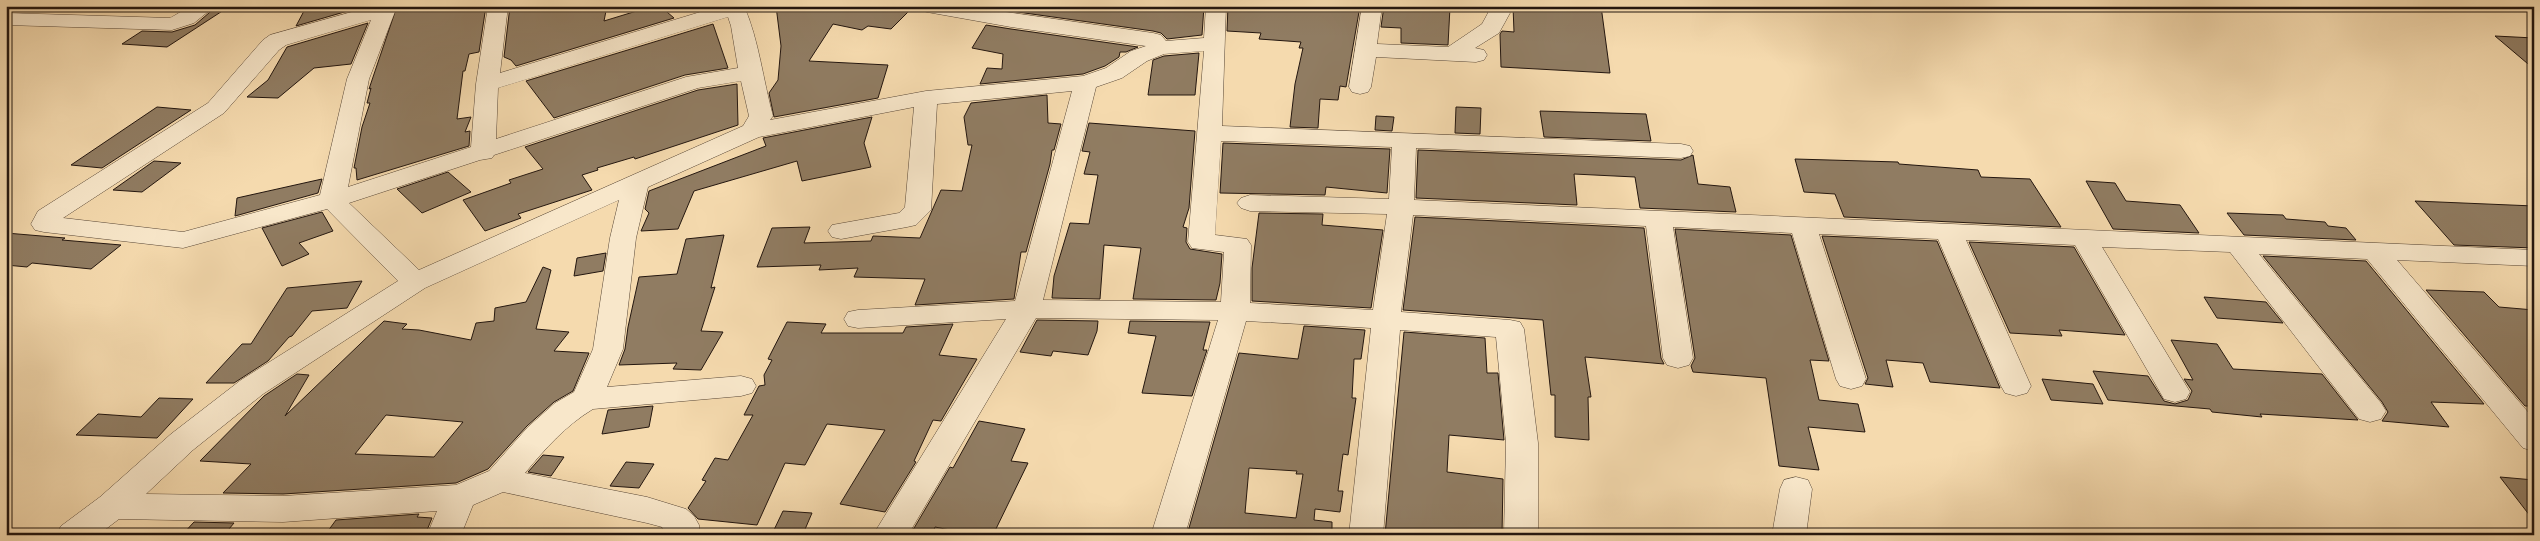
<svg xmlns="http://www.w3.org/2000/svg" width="2540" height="541" font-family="'IM FELL French Canon',serif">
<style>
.building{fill:#907c62;stroke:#23160f;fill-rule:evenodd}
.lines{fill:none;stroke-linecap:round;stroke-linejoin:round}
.minor-casing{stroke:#584737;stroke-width:1}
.minor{fill:#f8e7ca;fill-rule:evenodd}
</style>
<rect width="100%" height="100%" fill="#f5daae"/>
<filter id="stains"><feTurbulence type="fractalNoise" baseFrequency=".004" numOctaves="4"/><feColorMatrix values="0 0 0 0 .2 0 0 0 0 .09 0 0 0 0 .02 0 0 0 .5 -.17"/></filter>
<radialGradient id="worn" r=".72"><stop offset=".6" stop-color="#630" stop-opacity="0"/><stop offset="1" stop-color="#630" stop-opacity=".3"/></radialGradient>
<g class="building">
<path d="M217 6H230L167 47 122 44 142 31 172 32 195 25Z"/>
<path d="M317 6H365L296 26 304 11Z"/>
<path d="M397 6H486L479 52 469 54 465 71H463L457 119 471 117 465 132 470 131 469 146 357 180 356 168H354L362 127 370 103H367L371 88 369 89 370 86Z"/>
<path d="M510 6H607L604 21 653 6H660L674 18 516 66 511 60 504 57Z"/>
<path d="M776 6H914L891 29 868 26 862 30 833 24 809 61 888 65 878 98 774 117 769 93 778 80 781 46Z"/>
<path d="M1010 6H1133L1169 9 1170 6H1204L1202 35 1167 39 1161 33 1153 31 996 9Z"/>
<path d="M1228 6H1360L1346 87 1340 86 1338 100 1320 99 1318 128 1290 127 1295 84 1303 48H1299L1301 42 1259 39 1261 33 1227 31Z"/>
<path d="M1384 6 1450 7 1448 45 1401 43V28L1381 27Z"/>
<path d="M1513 6H1601L1610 73 1501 67 1500 34 1502 31 1514 32Z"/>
<path d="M368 23 351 64 314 68 278 98 247 97 268 80 287 47Z"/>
<path d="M713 24 728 68 685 75 554 118 526 81Z"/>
<path d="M986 25 1011 29 1138 47 1126 52H1120L1119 57 1105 66 1083 74 980 84 987 68 1002 69 1003 54 972 48Z"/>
<path d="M2495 36 2534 38V69Z"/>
<path d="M1199 53 1195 95H1148L1153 60 1164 56Z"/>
<path d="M737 84 738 125 635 159 634 157 597 168 598 170 582 175 592 190 518 214 521 218 485 231 463 200 511 183 509 180 543 169 525 147 698 90Z"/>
<path d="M1047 95 1048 123 1061 124 1054 150H1052L1050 164 1026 252H1021L1014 299 915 305 925 279 854 277 858 268 819 270 821 265 757 267 772 228 810 227 804 243 871 241 873 236 920 238 941 190 962 191 972 145H968L964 117 971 103Z"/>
<path d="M157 107 191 110 102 168 71 165Z"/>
<path d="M1456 107 1481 108 1480 134 1455 133Z"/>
<path d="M1540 111 1646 114 1651 141 1544 137Z"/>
<path d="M1376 116 1394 117 1392 131 1375 130Z"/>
<path d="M872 117 864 143 871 167 802 181 797 161 694 191 678 229 641 231 649 213 645 209 649 191 766 146 763 138Z"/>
<path d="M1089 123 1195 131 1189 208 1183 227 1187 228 1186 242 1190 249 1222 254 1220 283 1216 300 1133 299 1141 248 1104 245 1100 299 1052 298 1054 276 1070 223 1089 224 1098 175 1084 174 1090 152 1082 151Z"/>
<path d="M1223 143 1390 149 1387 193 1326 187 1325 195 1220 193Z"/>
<path d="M1418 150 1681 160 1693 155 1698 184 1730 187 1736 212 1640 208 1635 177 1574 174 1577 205 1416 198Z"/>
<path d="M1795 159 1898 162 1899 164 1978 170 1981 177 2030 179 2061 227 1844 217 1835 194 1804 192Z"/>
<path d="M154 161 181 163 142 192 113 190Z"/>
<path d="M448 172 471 192 422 213 397 189Z"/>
<path d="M322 179 318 193 235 216 237 198Z"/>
<path d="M2086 181 2115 183 2126 201 2180 205 2199 233 2113 229Z"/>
<path d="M2415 201 2534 206V248L2454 245Z"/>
<path d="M322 212 333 231 299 243 309 254 282 266 262 228Z"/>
<path d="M1259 213 1323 214 1322 225 1383 230 1371 308 1252 301V268Z"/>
<path d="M2227 213 2283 215 2286 219 2325 222 2328 226 2346 228 2356 240 2244 235Z"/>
<path d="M1415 217 1644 228 1661 358 1664 364 1585 357 1591 397H1588L1589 440 1555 437V395H1551L1543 320 1403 310Z"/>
<path d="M1675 229 1791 235 1829 361 1810 360 1819 400 1858 404 1865 432 1808 427 1819 470 1779 466 1766 378 1693 372 1691 366 1695 358Z"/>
<path d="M6 233 65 238 62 240 121 245 91 269 32 263 27 267 6 265Z"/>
<path d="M724 235 711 288 715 287 701 331 723 332 701 370 673 369 677 363 619 365 625 349 628 327 639 277 677 274 686 239Z"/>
<path d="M1822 236 1937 241 2000 388 1930 382 1923 363 1886 360 1893 387 1865 384 1868 378Z"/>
<path d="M1969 242 2074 247 2125 335 2059 330 2062 336 2010 333Z"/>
<path d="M606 253 603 271 574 276 577 258Z"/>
<path d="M2263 256 2366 261 2484 404 2431 402 2449 427 2382 421 2388 412 2382 402Z"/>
<path d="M543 267 551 270 536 329 569 332 554 351 589 353 573 391 554 402 527 426 488 469 456 483 283 494 223 493 251 464 200 461 264 396 297 374 309 375 285 416 384 321 407 324 402 329 419 330 471 340 476 323 494 321 495 308 526 302ZM386 415 463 422 434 457 355 454Z"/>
<path d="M362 281 347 308 312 311 292 336 289 337 268 361 234 383H206L242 344H251L287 288Z"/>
<path d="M2426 290 2484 292 2499 307 2534 310V406H2525Z"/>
<path d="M2204 297 2266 302 2283 323 2217 318Z"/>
<path d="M1037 320 1098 321 1097 331 1088 355 1053 351 1051 356 1020 352Z"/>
<path d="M1130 321 1210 322 1203 350H1207L1192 396 1142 393 1156 336 1128 333Z"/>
<path d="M787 322 826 324 821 333H903L906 327 953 324 939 355 977 359 941 421 933 420 914 461 916 462 885 512 840 504 885 430 827 424 805 465 785 463 757 525 698 519 688 508 706 481 702 480 715 458 728 460 753 415H744L759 386 765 385 764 375 772 360 768 359Z"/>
<path d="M1304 326 1365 330 1361 359H1354L1352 398H1356L1348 455 1343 454 1338 491H1343L1340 512 1315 509 1314 520 1332 522V535H1187L1239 353 1298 359ZM1249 468 1297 471 1296 474H1303L1296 518 1245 513Z"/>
<path d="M1404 332 1485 338 1487 373H1498L1504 440 1449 435 1447 472 1503 479 1502 535H1385Z"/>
<path d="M2171 340 2217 344 2233 369 2322 374 2358 420 2260 414 2262 417 2212 412 2210 409 2108 400 2093 371 2148 376 2164 401 2175 404 2188 400 2192 391 2184 379 2193 380Z"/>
<path d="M2042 379 2093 384 2103 404 2051 400Z"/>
<path d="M159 398 193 399 157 438 76 435 98 414 141 417Z"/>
<path d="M653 406 649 427 602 434 608 410Z"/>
<path d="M979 421 1025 429 1011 461 1028 463 993 535H975L935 527 932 535H910L950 467 953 468Z"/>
<path d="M543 455 564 457 551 476 528 472Z"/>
<path d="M626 462 654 464 639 488 610 486Z"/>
<path d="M2500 477 2534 480V521Z"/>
<path d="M783 511 812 513 803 534 773 532Z"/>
<path d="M419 514 417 517 432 518 425 535H325L336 520Z"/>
<path d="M194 522 234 523 224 535H182Z"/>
</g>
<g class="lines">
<defs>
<g id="minor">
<path d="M191 6H215L194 23 172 30 6 25V13L170 18Z"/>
<path d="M373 6H395L396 9 369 79 348 187 471 147 476 84 488 6H508L500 73 720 6H744C759 40 763 80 773 116L770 120 926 91 1083 76 1106 68 1131 51 1146 46 1011 27 927 12 920 10 917 6H964L1153 33 1161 35 1166 41 1204 38 1206 6H1226L1222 126 1681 144 1690 146 1693 151 1690 156 1681 158 1416 148 1414 200 2534 250V266L2397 260 2534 419V451L2523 448 2367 259 2259 254 2381 403 2386 411 2381 419 2370 422 2359 419 2230 252 2102 247 2190 392 2186 399 2175 402 2164 399 2075 245 1966 240 2031 386 2027 393 2016 396 2005 393 2001 386 1938 239 1819 234 1866 379 1862 386 1851 389 1840 386 1836 379 1792 233 1673 227 1693 358 1689 365 1678 368 1667 365 1663 358 1646 226 1413 215 1401 312 1510 320 1520 322 1524 329 1538 443V535H1504L1506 443 1496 337 1400 330 1383 535H1349L1371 328 1246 321 1185 535H1151L1218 320 1036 318 908 535H873L1006 319 858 328 848 326 844 319 848 312 858 310 1015 301 1072 91 937 104 931 210 916 225 907 227 841 239 832 237 828 231 832 225 899 213 905 207 914 107 759 137 648 187 636 238 623 349 607 387 741 376 752 379 756 386 752 393 741 396 593 409C565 426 546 448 525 473L647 497 686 509 694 516 699 525V535H665L662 527 647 523 503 492 473 505 461 535H427L437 511 283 522 119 519 98 535H56L61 526 100 497 171 434 241 380 398 281 327 209 183 248 44 232 35 230 31 224 38 211 208 103 263 40 270 35ZM728 17 731 26 738 68 686 77 496 139 498 88ZM371 20 347 79 320 195 183 232 63 218 224 113 279 50 286 45ZM1204 51 1188 242 1192 248 1224 252 1221 302 1043 300 1096 87 1122 78 1147 61 1164 54ZM741 81 749 116 743 126 419 270 349 203 480 160 492 158 494 155 698 88ZM1221 141 1392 147 1389 199 1250 195 1241 198 1237 203 1241 208 1250 211 1387 214 1373 310 1250 303 1251 245 1247 239 1215 235ZM619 200 610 238 593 349 574 392 555 403 528 427 489 471 456 485 283 496 146 494 193 450 263 394 425 288Z"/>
<path d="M1362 6H1382L1377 44 1448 47 1482 24 1488 13 1486 6H1507L1510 13 1499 33 1475 48 1484 50 1487 55 1484 60 1476 62 1376 57 1371 87 1368 92 1360 94 1352 92 1349 87Z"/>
<path d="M1796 477 1808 480 1812 489 1806 535H1772L1780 489 1784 480Z"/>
</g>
</defs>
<use href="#minor" class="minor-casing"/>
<use href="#minor" class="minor"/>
</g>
<rect width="2540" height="541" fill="none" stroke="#f5daae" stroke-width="25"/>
<rect x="8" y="8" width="2525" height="526" fill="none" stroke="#23160f" stroke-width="2.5"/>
<rect x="12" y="12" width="2515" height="516" fill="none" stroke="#23160f"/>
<rect width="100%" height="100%" filter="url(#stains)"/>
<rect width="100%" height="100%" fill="url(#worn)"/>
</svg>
